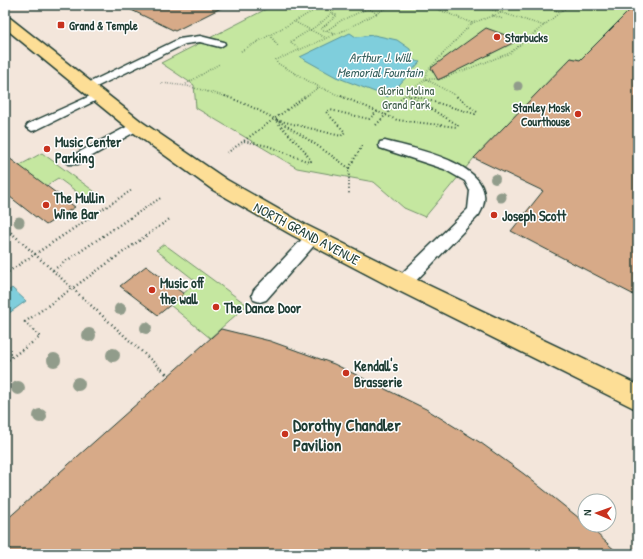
<svg xmlns="http://www.w3.org/2000/svg" width="643" height="559" font-family="'Patrick Hand',sans-serif">
<style>
.green{fill:#c5e7a0;stroke:#72926a}
.water{fill:#7fcedc;stroke:#599499}
.building{fill:#d7aa88;stroke:#1f3d34}
.lines{fill:none;stroke-linecap:round;stroke-linejoin:round}
.service-casing{stroke:#1f3d34;stroke-width:3}
.primary-casing{stroke:#1f3d34;stroke-width:3}
.path-far3{stroke:#1f3d34;stroke-width:1.5;stroke-dasharray:0.5 2;stroke-linecap:butt}
.path-far2{stroke:#1f3d34;stroke-width:2;stroke-dasharray:1 2.5;stroke-linecap:butt}
.path-far1{stroke:#1f3d34;stroke-width:2.5;stroke-dasharray:1 3;stroke-linecap:butt}
.path{stroke:#1f3d34;stroke-width:3;stroke-dasharray:1.5 4;stroke-linecap:butt}
.service{fill:#fff;fill-rule:evenodd}
.primary{fill:#fdde96;fill-rule:evenodd}
.tree{fill:#919c8b}
.poi-dot{fill:#c8321e;stroke:#fff;stroke-width:1.5}
.labels{text-anchor:middle;dominant-baseline:central;stroke-width:3;stroke-linejoin:round;paint-order:stroke}
.far-poi-label{font-size:12px;font-weight:bold;fill:#1f3d34;stroke:#fff;text-anchor:start}
.far-park-label{font-size:12px;fill:#405f4a;stroke:#fff}
.far-water-label{font-size:13px;font-style:italic;fill:#37615e;stroke:#fff}
.poi-label{font-size:14px;font-weight:bold;fill:#1f3d34;stroke:#fff;text-anchor:start}
.street-label{font-size:14px;fill:#1f3d34;stroke:#fff}
.near-poi-label{font-size:17px;font-weight:bold;fill:#1f3d34;stroke:#fff;text-anchor:start}
</style>
<rect width="100%" height="100%" fill="#f3e6db"/>
<filter id="ink" filterUnits="userSpaceOnUse"><feTurbulence type="fractalNoise" baseFrequency=".025" numOctaves="2"/><feDisplacementMap in="SourceGraphic" scale="8" xChannelSelector="R" yChannelSelector="G"/><feConvolveMatrix kernelMatrix="1 2 1 2 8 2 1 2 1" color-interpolation-filters="sRGB"/></filter>
<g filter="url(#ink)">
<g class="green">
<path d="M274 5H635L580 60 571 58 474 158 425 217 404 208 374 182 297 168 196 108 194 85 161 63Z"/>
<path d="M42 153 102 197 92 203 58 178 39 190 13 169Z"/>
<path d="M164 244 247 305 210 338 170 305 197 282 156 250Z"/>
</g>
<g class="water">
<path d="M350 33 356 37 374 35 397 40 410 49 412 60 420 62 388 97 336 77 300 57Z"/>
<path d="M12 288 26 301 5 316V293Z"/>
</g>
<g class="building">
<path d="M121 5H227L175 31Z"/>
<path d="M635 5H638V297L511 231 543 191 474 158 571 58 580 60Z"/>
<path d="M486 28 519 40 438 80 431 68Z"/>
<path d="M5 155 75 207 46 225 5 193Z"/>
<path d="M146 266 184 294 158 315 120 286Z"/>
<path d="M221 329 270 341 334 364 426 409 481 443 524 474 584 522 619 554H5V521Z"/>
</g>
<g class="lines">
<defs>
<g id="service">
<path d="M200 36 224 42 225 44 220 47 200 42 185 44 92 89H84L82 87 84 85 179 39Z"/>
<path d="M99 92 103 93 105 95 103 97 36 130 32 131 26 127 28 124Z"/>
<path d="M136 122 140 123 142 126 140 129 78 164H68L66 161 68 158Z"/>
<path d="M385 141C416 149 507 166 479 215L409 288 403 289 397 288 395 283 397 278 468 209 470 191 465 181 444 169 380 148 379 145 380 142Z"/>
<path d="M313 231 318 233 320 237 318 241 266 300 260 302 254 300 252 295 254 290 308 233Z"/>
</g>
<path id="primary" d="M5 17 10 18 142 122 227 180 306 225 411 277 638 385V410L395 289 292 235 213 190 130 130 5 28Z"/>
</defs>
<use href="#service" class="service-casing"/>
<use href="#primary" class="primary-casing"/>
<g class="path-far3">
<path d="M364 5 377 14"/>
<path d="M427 5 472 23 427 71 426 79 458 97"/>
<path d="M476 5 545 26"/>
<path d="M537 5 561 12"/>
<path d="M446 11 457 5"/>
<path d="M492 15 503 19"/>
<path d="M295 22 326 38"/>
<path d="M472 23 501 13 507 5"/>
<path d="M326 31 321 29 337 15 333 14"/>
<path d="M334 34 326 31 342 20 369 8"/>
<path d="M270 35 278 46"/>
<path d="M299 49 290 42 320 24 340 5"/>
<path d="M241 51 324 5"/>
<path d="M161 83 187 86 228 97"/>
<path d="M186 84 219 64"/>
<path d="M305 97 319 87"/>
<path d="M343 97 319 87 277 63 276 60 345 30 392 5"/>
<path d="M403 97 426 79H441L510 53 569 5"/>
<path d="M411 97 405 94 418 97"/>
</g>
<g class="path-far2">
<path d="M225 96C270 112 310 140 349 168V194"/>
<path d="M341 96 397 120 457 127 458 125 409 96"/>
<path d="M414 96 475 114 477 112 456 96"/>
<path d="M277 120 341 136 345 132 326 112 330 110 369 119 378 111"/>
<path d="M376 125 404 96"/>
<path d="M244 141 268 146 309 162 311 161 304 150 276 121"/>
<path d="M227 153 306 96"/>
<path d="M349 168 362 146"/>
<path d="M89 218 132 190"/>
<path d="M130 218 162 197"/>
</g>
<g class="path-far1">
<path d="M5 227 162 370"/>
<path d="M53 270 131 217"/>
<path d="M5 274 91 217"/>
<path d="M5 362 40 337 25 322 171 218"/>
</g>
<path class="path" d="M161 369 168 375"/>
<use href="#service" class="service"/>
<use href="#primary" class="primary"/>
</g>
<g class="tree">
<circle cx="518" cy="86" r="4.5"/>
<circle cx="495" cy="179" r="5"/>
<circle cx="501" cy="197" r="5.5"/>
<circle cx="19" cy="222" r="5.5"/>
<circle cx="120" cy="309" r="6"/>
<circle cx="146" cy="328" r="6"/>
<circle cx="89" cy="335" r="7"/>
<circle cx="113" cy="355" r="7"/>
<circle cx="54" cy="360" r="7"/>
<circle cx="78" cy="384" r="7"/>
<circle cx="18" cy="388" r="7"/>
<circle cx="40" cy="416" r="7"/>
</g>
</g>
<g class="poi-dot">
<rect x="57" y="21" width="8" height="8" rx="2"/>
<circle cx="497" cy="37" r="4"/>
<circle cx="578" cy="114" r="4"/>
<circle cx="47" cy="149" r="4"/>
<circle cx="46" cy="205" r="4"/>
<circle cx="494" cy="215" r="4"/>
<circle cx="152" cy="290" r="4"/>
<circle cx="216" cy="307" r="4"/>
<circle cx="346" cy="373" r="4"/>
<circle cx="285" cy="434" r="4"/>
</g>
<g class="labels">
<g class="far-poi-label">
<text x="69" y="25">Grand &amp; Temple</text>
<text x="505" y="37">Starbucks</text>
<text x="570" y="107" text-anchor="end">Stanley Mosk<tspan x="570" dy="14">Courthouse</tspan></text>
</g>
<g class="far-park-label">
<text x="406" y="90">Gloria Molina<tspan x="406" dy="14">Grand Park</tspan></text>
</g>
<g class="far-water-label">
<text x="380" y="57">Arthur J. Will<tspan x="380" dy="15">Memorial Fountain</tspan></text>
</g>
<g class="poi-label">
<text x="55" y="141">Music Center<tspan x="55" dy="16">Parking</tspan></text>
<text x="54" y="197">The Mullin<tspan x="54" dy="16">Wine Bar</tspan></text>
<text x="502" y="215">Joseph Scott</text>
<text x="160" y="282">Music off<tspan x="160" dy="16">the wall</tspan></text>
<text x="224" y="307">The Dance Door</text>
<text x="354" y="365">Kendall's<tspan x="354" dy="16">Brasserie</tspan></text>
</g>
<g class="street-label">
<text transform="translate(307 233) rotate(28)">NORTH GRAND AVENUE</text>
</g>
<g class="near-poi-label">
<text x="293" y="424">Dorothy Chandler<tspan x="293" dy="20">Pavilion</tspan></text>
</g>
</g>
<rect width="643" height="559" fill="none" stroke="#fff" stroke-width="20"/>
<rect x="10" y="10" width="623" height="539" fill="none" stroke="#1f3d34" stroke-width="1.5" filter="url(#ink)"/>
<g transform="translate(597 513) rotate(272)"><circle r="19" fill="#ffffff" stroke="#a5b1ae"/>
<path d="M0-3L7 15L0 10L-7 15Z" fill="#c8321e"/>
<text y="-6" font-size="11" font-weight="bold" text-anchor="middle" fill="#1f3d34">N</text>
</g>
</svg>
